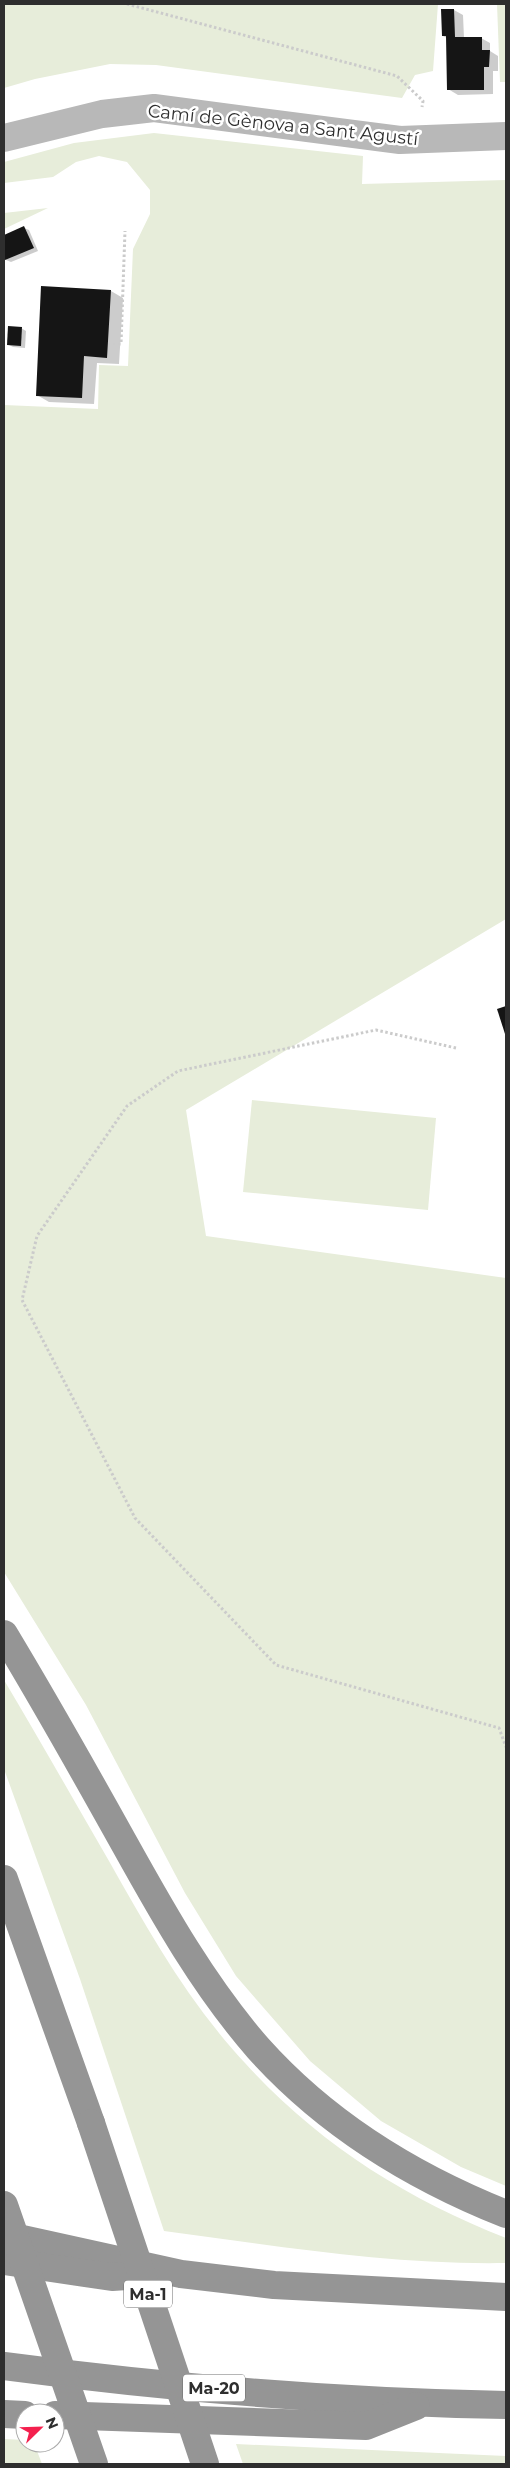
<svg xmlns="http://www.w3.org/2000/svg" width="510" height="2468" font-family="Montserrat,sans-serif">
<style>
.green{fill:#e7edda}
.shadow{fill:#0003}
.building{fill:#151515}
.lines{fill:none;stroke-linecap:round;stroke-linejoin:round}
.path{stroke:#cbcbcb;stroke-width:3;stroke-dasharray:2.5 2.5;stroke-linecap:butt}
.secondary{stroke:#b8b8b8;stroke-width:28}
.highway{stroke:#959595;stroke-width:28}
.highway-bridge{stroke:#959595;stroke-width:28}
.labels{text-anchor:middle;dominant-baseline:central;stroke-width:5;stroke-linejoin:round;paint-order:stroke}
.shield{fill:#fff;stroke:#6d6d6d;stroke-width:1}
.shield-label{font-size:16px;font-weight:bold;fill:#2e2e2e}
.street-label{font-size:18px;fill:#2e2e2e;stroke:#fff}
</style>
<rect width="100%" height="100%" fill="#fff"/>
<g class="green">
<path d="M4 4H438L433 71 415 75 402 98 156 65 110 64 35 79 4 88Z"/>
<path d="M497 4H506V82H500Z"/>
<path d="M154 133 363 156 362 184 506 180V919L186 1110 206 1236 506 1278V2186L461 2167 381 2121 310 2061 236 1976 185 1893 86 1705 4 1572V405L98 409 99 365 128 366 133 249 150 214V190L127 162 99 156 76 162 53 177 4 183V162L74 143Z"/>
<path d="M48 208 4 229V213Z"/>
<path d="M252 1100 436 1118 428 1210 243 1192Z"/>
<path d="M4 1680C40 1740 74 1801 109 1861 149 1932 189 2003 245 2063 319 2144 405 2198 506 2238V2263C391 2265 278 2246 164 2231L80 1979 4 1769Z"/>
<path d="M4 2439 25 2440V2443H34L42 2464H4Z"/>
<path d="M236 2444 506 2456V2464H243Z"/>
</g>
<g class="shadow">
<path d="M454 10 463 15 464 38H481L490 43V51L498 56V71H493V94L458 95 448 89 447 38 443 36Z"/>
<path d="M24 228 29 230 38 251 11 262 6 260 4 254V236Z"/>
<path d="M111 291 123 298 119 364 97 363 94 404 49 402 37 395Z"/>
<path d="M21 328 26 331 25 348 13 347 9 345Z"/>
</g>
<g class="building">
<path d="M441 9H454L455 37H482V50H490L489 67H484V90H447L446 36H442Z"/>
<path d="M24 226 34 248 5 260 4 235Z"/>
<path d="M41 286 111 290 107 358 84 356 82 398 36 396Z"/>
<path d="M8 326 22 327 21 346 7 345Z"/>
<path d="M506 1006V1037L497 1009Z"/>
</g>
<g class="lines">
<g class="path">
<path d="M127 4 397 76 423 101 422 107"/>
<path d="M108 344H121L125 231"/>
<path d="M456 1048 376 1030 178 1071 127 1106 37 1236 22 1300 135 1518 276 1665 499 1728 506 1747"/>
</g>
<path class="secondary" d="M4 138 102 114 154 108 400 140 506 136"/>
<g class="highway">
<path d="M4 1634C45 1702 85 1773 124 1843 164 1915 204 1986 258 2048 326 2124 413 2177 506 2214"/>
<path d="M4 1879 91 2123"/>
<path d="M4 2235 181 2274 274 2285 506 2297"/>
<path d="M4 2261 112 2277 127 2276"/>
<path d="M4 2366C170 2388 339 2402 506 2405"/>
<path d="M4 2414 25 2415"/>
<path d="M55 2415 366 2426 416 2406"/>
</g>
<g class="highway-bridge">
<path d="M91 2123 205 2464"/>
<path d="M4 2205 94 2464"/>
</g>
</g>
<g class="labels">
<g class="shield">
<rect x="124" y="2280.5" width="48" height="27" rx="4"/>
<rect x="183" y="2374.5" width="62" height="27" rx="4"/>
</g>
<g class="shield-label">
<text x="148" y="2294">Ma-1</text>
<text x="214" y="2388">Ma-20</text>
</g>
<g class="street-label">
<text transform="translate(283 125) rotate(6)">Camí de Gènova a Sant Agustí</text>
</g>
</g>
<rect width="510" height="2468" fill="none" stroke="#2e2e2e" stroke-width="10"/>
<g transform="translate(40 2428) rotate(67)"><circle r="24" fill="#ffffff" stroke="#ababab"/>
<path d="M0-4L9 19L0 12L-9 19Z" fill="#f4204e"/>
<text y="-8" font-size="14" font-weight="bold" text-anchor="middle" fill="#2e2e2e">N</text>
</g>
</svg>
